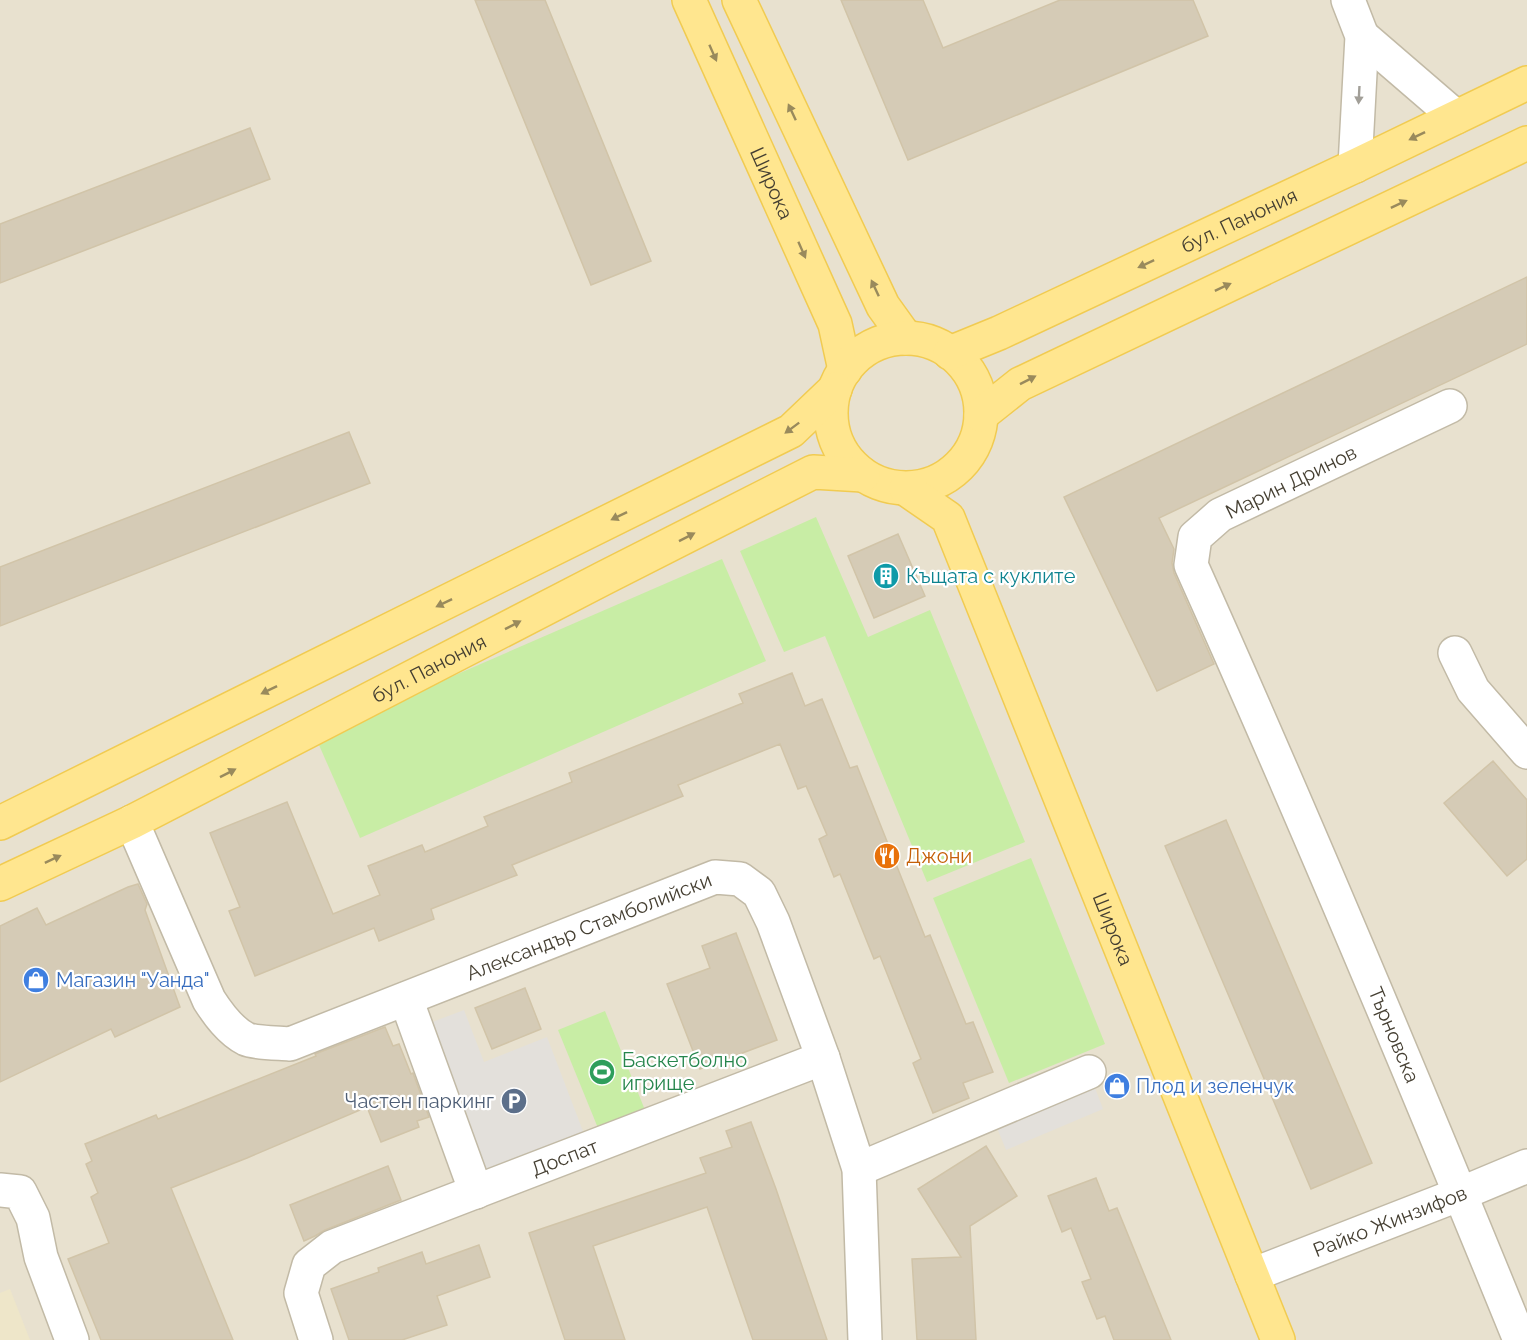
<svg xmlns="http://www.w3.org/2000/svg" width="1527" height="1340" font-family="Raleway,sans-serif">
<style>
.residential{fill:#e8e1cf}
.education{fill:#eee6c9}
.green{fill:#c8eda5}
.parking{fill:#e3e0db}
.building{fill:#d5cbb6;stroke:#d1c4a8;stroke-width:1.5}
.lines{fill:none;stroke-linecap:round;stroke-linejoin:round}
.minor-casing{stroke:#c2baa6;stroke-width:36}
.major-casing{stroke:#f1cb51;stroke-width:36}
.minor{stroke:#fff;stroke-width:33}
.major{stroke:#ffe68f;stroke-width:33}
.oneway{fill:#998a5c}
.oneway2{fill:#a29f98}
.labels{text-anchor:middle;dominant-baseline:central;stroke-width:4.5;stroke-linejoin:round;paint-order:stroke}
.street-label{font-size:20px;fill:#453f32;stroke:#fff}
.culture-label{font-size:20px;fill:#0d838f;stroke:#fff;text-anchor:start}
.food-label{font-size:20px;fill:#c56008;stroke:#fff;text-anchor:start}
.shop-label{font-size:20px;fill:#366cbe;stroke:#fff;text-anchor:start}
.leisure-label{font-size:20px;fill:#27864d;stroke:#fff;text-anchor:start}
.service-label{font-size:20px;fill:#4e5e75;stroke:#fff;text-anchor:end}
</style>
<rect width="100%" height="100%" fill="#f3efe1"/>
<rect class="residential" x="0" y="0" width="1527" height="1340"/>
<path class="education" d="M10 1289 30 1340H0V1293Z"/>
<g class="green">
<path d="M816 517 868 637 930 610 1025 842 927 882 825 636 784 652 740 551Z"/>
<path d="M722 559 766 661 360 838 315 736Z"/>
<path d="M1031 858 1105 1044 1009 1083 933 898Z"/>
<path d="M605 1011 647 1115 600 1133 558 1030Z"/>
</g>
<g class="parking">
<path d="M464 1010 484 1062 547 1037 586 1139 486 1178 427 1024Z"/>
<path d="M1089 1072 1103 1109 1006 1150 991 1113Z"/>
</g>
<g class="building">
<path d="M475 0H545L651 261 591 285Z"/>
<path d="M841 0H923L943 48 1060 0H1193L1208 36 908 160Z"/>
<path d="M250 128 270 179 0 283V224Z"/>
<path d="M1527 277V344L1159 518 1174 549 1172 563 1174 573 1214 664 1157 691 1064 497Z"/>
<path d="M349 432 370 483 0 626V567Z"/>
<path d="M898 534 925 596 874 618 848 556Z"/>
<path d="M792 673 805 706 822 699 850 768 857 766 925 937 930 935 966 1024 973 1022 993 1072 963 1083 969 1098 933 1113 913 1063 921 1059 880 956 874 959 840 874 834 877 819 839 827 835 806 786 798 789 780 744 678 785 683 796 512 865 517 875 431 909 434 919 379 941 374 928 255 976 229 911 240 907 210 833 287 802 333 914 380 895 368 866 422 845 425 852 488 826 484 817 572 782 569 773 743 703 739 694Z"/>
<path d="M1493 761 1527 800V859L1507 876 1444 803Z"/>
<path d="M1226 820 1372 1163 1311 1189 1165 846Z"/>
<path d="M138 884 147 904 145 910 180 1007 115 1037 111 1029 0 1082V926L37 908 46 925 128 887Z"/>
<path d="M736 933 777 1040 700 1069 667 984 710 968 702 946Z"/>
<path d="M525 988 541 1029 492 1049 475 1008Z"/>
<path d="M385 1027 393 1046 399 1044 411 1074 413 1073 429 1117 417 1121 419 1127 381 1142 367 1107 247 1158 171 1188 233 1340H101L68 1259 109 1243 91 1197 98 1193 86 1164 92 1161 85 1144 156 1115 158 1119 316 1056 315 1054Z"/>
<path d="M751 1122 776 1189 827 1340H753L707 1207 593 1246 625 1340H565L529 1233 706 1173 700 1158 732 1147 726 1131Z"/>
<path d="M986 1146 1017 1196 970 1226 976 1340H917L912 1259 961 1257 918 1189Z"/>
<path d="M388 1166 401 1200 325 1230 315 1236 304 1241 290 1205Z"/>
<path d="M1096 1178 1109 1211 1117 1208 1171 1340H1114L1105 1316 1097 1319 1082 1282 1091 1279 1071 1228 1062 1232 1048 1196Z"/>
<path d="M479 1245 490 1277 437 1296 447 1325 402 1340H349L331 1289 379 1272 378 1268 422 1252 426 1264Z"/>
</g>
<g class="lines">
<defs>
<g id="minor">
<path d="M1348 0 1362 36 1355 166"/>
<path d="M1362 36 1456 117"/>
<path id="s1" d="M1450 406 1220 515 1195 537 1191 565C1306 821 1414 1080 1520 1340"/>
<path d="M1455 653 1473 690 1527 752"/>
<path id="s2" d="M132 822 209 1000C218 1014 230 1031 246 1039 255 1043 279 1043 290 1044L715 877 740 879 759 893 773 922 823 1058 859 1169 865 1340"/>
<path d="M406 999 476 1192"/>
<path d="M859 1169 1089 1072"/>
<path d="M0 1190 20 1192 33 1218 41 1257 72 1340"/>
<path id="s3" d="M1252 1275 1460 1194 1527 1166"/>
<path id="s4" d="M316 1340 301 1293 309 1265 332 1247 823 1058"/>
</g>
<g id="major">
<path id="s5" d="M689 0 835 324 845 370"/>
<path d="M739 0 883 306 906 338"/>
<circle cx="906" cy="413" r="75"/>
<path id="s6" d="M950 353 999 333 1355 166 1527 83"/>
<path d="M981 415 1020 384 1527 143"/>
<path id="s7" d="M906 489 948 518 1278 1340"/>
<path d="M0 823 791 431 835 389"/>
<path id="s8" d="M0 884 132 822 604 578 813 472 863 475"/>
</g>
</defs>
<use href="#minor" class="minor-casing"/>
<use href="#major" class="major-casing"/>
<use href="#minor" class="minor"/>
<use href="#major" class="major"/>
</g>
<defs><path id="oneway-solid" d="M-6-.8H1V-3.2L6.5 0L1 3.2V.8H-6Z" transform="scale(1.5)"/></defs>
<g class="oneway">
<use href="#oneway-solid" transform="translate(713 53) rotate(66)"/>
<use href="#oneway-solid" transform="translate(792 112) rotate(-115)"/>
<use href="#oneway-solid" transform="translate(1417 136) rotate(154)"/>
<use href="#oneway-solid" transform="translate(1399 204) rotate(-25)"/>
<use href="#oneway-solid" transform="translate(802 250) rotate(66)"/>
<use href="#oneway-solid" transform="translate(1146 264) rotate(155)"/>
<use href="#oneway-solid" transform="translate(1223 287) rotate(-25)"/>
<use href="#oneway-solid" transform="translate(875 288) rotate(-115)"/>
<use href="#oneway-solid" transform="translate(1028 380) rotate(-27)"/>
<use href="#oneway-solid" transform="translate(792 428) rotate(143)"/>
<use href="#oneway-solid" transform="translate(619 516) rotate(154)"/>
<use href="#oneway-solid" transform="translate(687 537) rotate(-27)"/>
<use href="#oneway-solid" transform="translate(444 603) rotate(154)"/>
<use href="#oneway-solid" transform="translate(513 625) rotate(-27)"/>
<use href="#oneway-solid" transform="translate(269 690) rotate(154)"/>
<use href="#oneway-solid" transform="translate(228 773) rotate(-27)"/>
<use href="#oneway-solid" transform="translate(53 859) rotate(-25)"/>
</g>
<use class="oneway2" href="#oneway-solid" transform="translate(1359 95) rotate(93)"/>
<defs>
<symbol id="building-disc" viewBox="-11 -11 22 22"><circle r="9.5" fill="#0f9aa8" stroke="#fff"/><path d="M-4-6H4V6H1V3H-1V6H-4ZM-2.5-4.3h1.7v1.8h-1.7ZM.8-4.3h1.7v1.8H.8ZM-2.5-1h1.7V.8h-1.7ZM.8-1h1.7V.8H.8Z" fill="#fff"/></symbol>
<symbol id="restaurant-disc" viewBox="-11 -11 22 22"><circle r="9.5" fill="#e8710a" stroke="#fff"/><path d="M-5-6h1v4h1v-4h1v4h1v-4h1v5L-1.5 .5V6h-2V.5L-5-1ZM5-6V6H3V1.5H1.5Q1.5-4 5-6Z" fill="#fff"/></symbol>
<symbol id="shop-disc" viewBox="-11 -11 22 22"><circle r="9.5" fill="#3f7fe0" stroke="#fff"/><path d="M-5-2.5h2.3a2.7 3.5 0 0 1 5.4 0H5L5.5 6h-11ZM-1.5-2.5h3a1.5 2.3 0 0 0-3 0Z" fill="#fff"/></symbol>
<symbol id="stadium-disc" viewBox="-11 -11 22 22"><circle r="9.5" fill="#2e9e5b" stroke="#fff"/><path d="M0-5a6.5 5 0 1 0 0 10a6.5 5 0 1 0 0-10ZM-3.5-1.8h7v3.6h-7Z" fill="#fff"/></symbol>
<symbol id="parking-disc" viewBox="-11 -11 22 22"><circle r="9.5" fill="#5c6f8a" stroke="#fff"/><path d="M-3.5-5.5H1a3.5 3.5 0 0 1 0 7H-1V5.5H-3.5ZM-1-3.4V-.6H.8a1.4 1.4 0 0 0 0-2.8Z" fill="#fff"/></symbol>
</defs>
<g fill-rule="evenodd">
<use href="#building-disc" x="871" y="561" width="30" height="30"/>
<use href="#restaurant-disc" x="872" y="841" width="30" height="30"/>
<use href="#shop-disc" x="21" y="965" width="30" height="30"/>
<use href="#stadium-disc" x="587" y="1057" width="30" height="30"/>
<use href="#shop-disc" x="1102" y="1071" width="30" height="30"/>
<use href="#parking-disc" x="499" y="1086" width="30" height="30"/>
</g>
<g class="labels">
<g class="street-label">
<text stroke="none"><textPath href="#s5" startOffset="201">Широка</textPath></text>
<text stroke="none"><textPath href="#s6" startOffset="318">бул. Панония</textPath></text>
<text transform="translate(1291 482) rotate(-26)">Марин Дринов</text>
<text stroke="none"><textPath href="#s8" startOffset="480">бул. Панония</textPath></text>
<text stroke="none"><textPath href="#s2" startOffset="614">Александър Стамболийски</textPath></text>
<text stroke="none"><textPath href="#s7" startOffset="494">Широка</textPath></text>
<text stroke="none"><textPath href="#s1" startOffset="828">Търновска</textPath></text>
<text stroke="none"><textPath href="#s4" startOffset="357">Доспат</textPath></text>
<text stroke="none"><textPath href="#s3" startOffset="148">Райко Жинзифов</textPath></text>
</g>
<g class="culture-label">
<text x="906" y="576">Къщата с куклите</text>
</g>
<g class="food-label">
<text x="906" y="856">Джони</text>
</g>
<g class="shop-label">
<text x="56" y="980">Магазин "Уанда"</text>
<text x="1136" y="1086">Плод и зеленчук</text>
</g>
<g class="leisure-label">
<text x="622" y="1060">Баскетболно<tspan x="622" dy="23">игрище</tspan></text>
</g>
<g class="service-label">
<text x="494" y="1101">Частен паркинг</text>
</g>
</g>
</svg>
